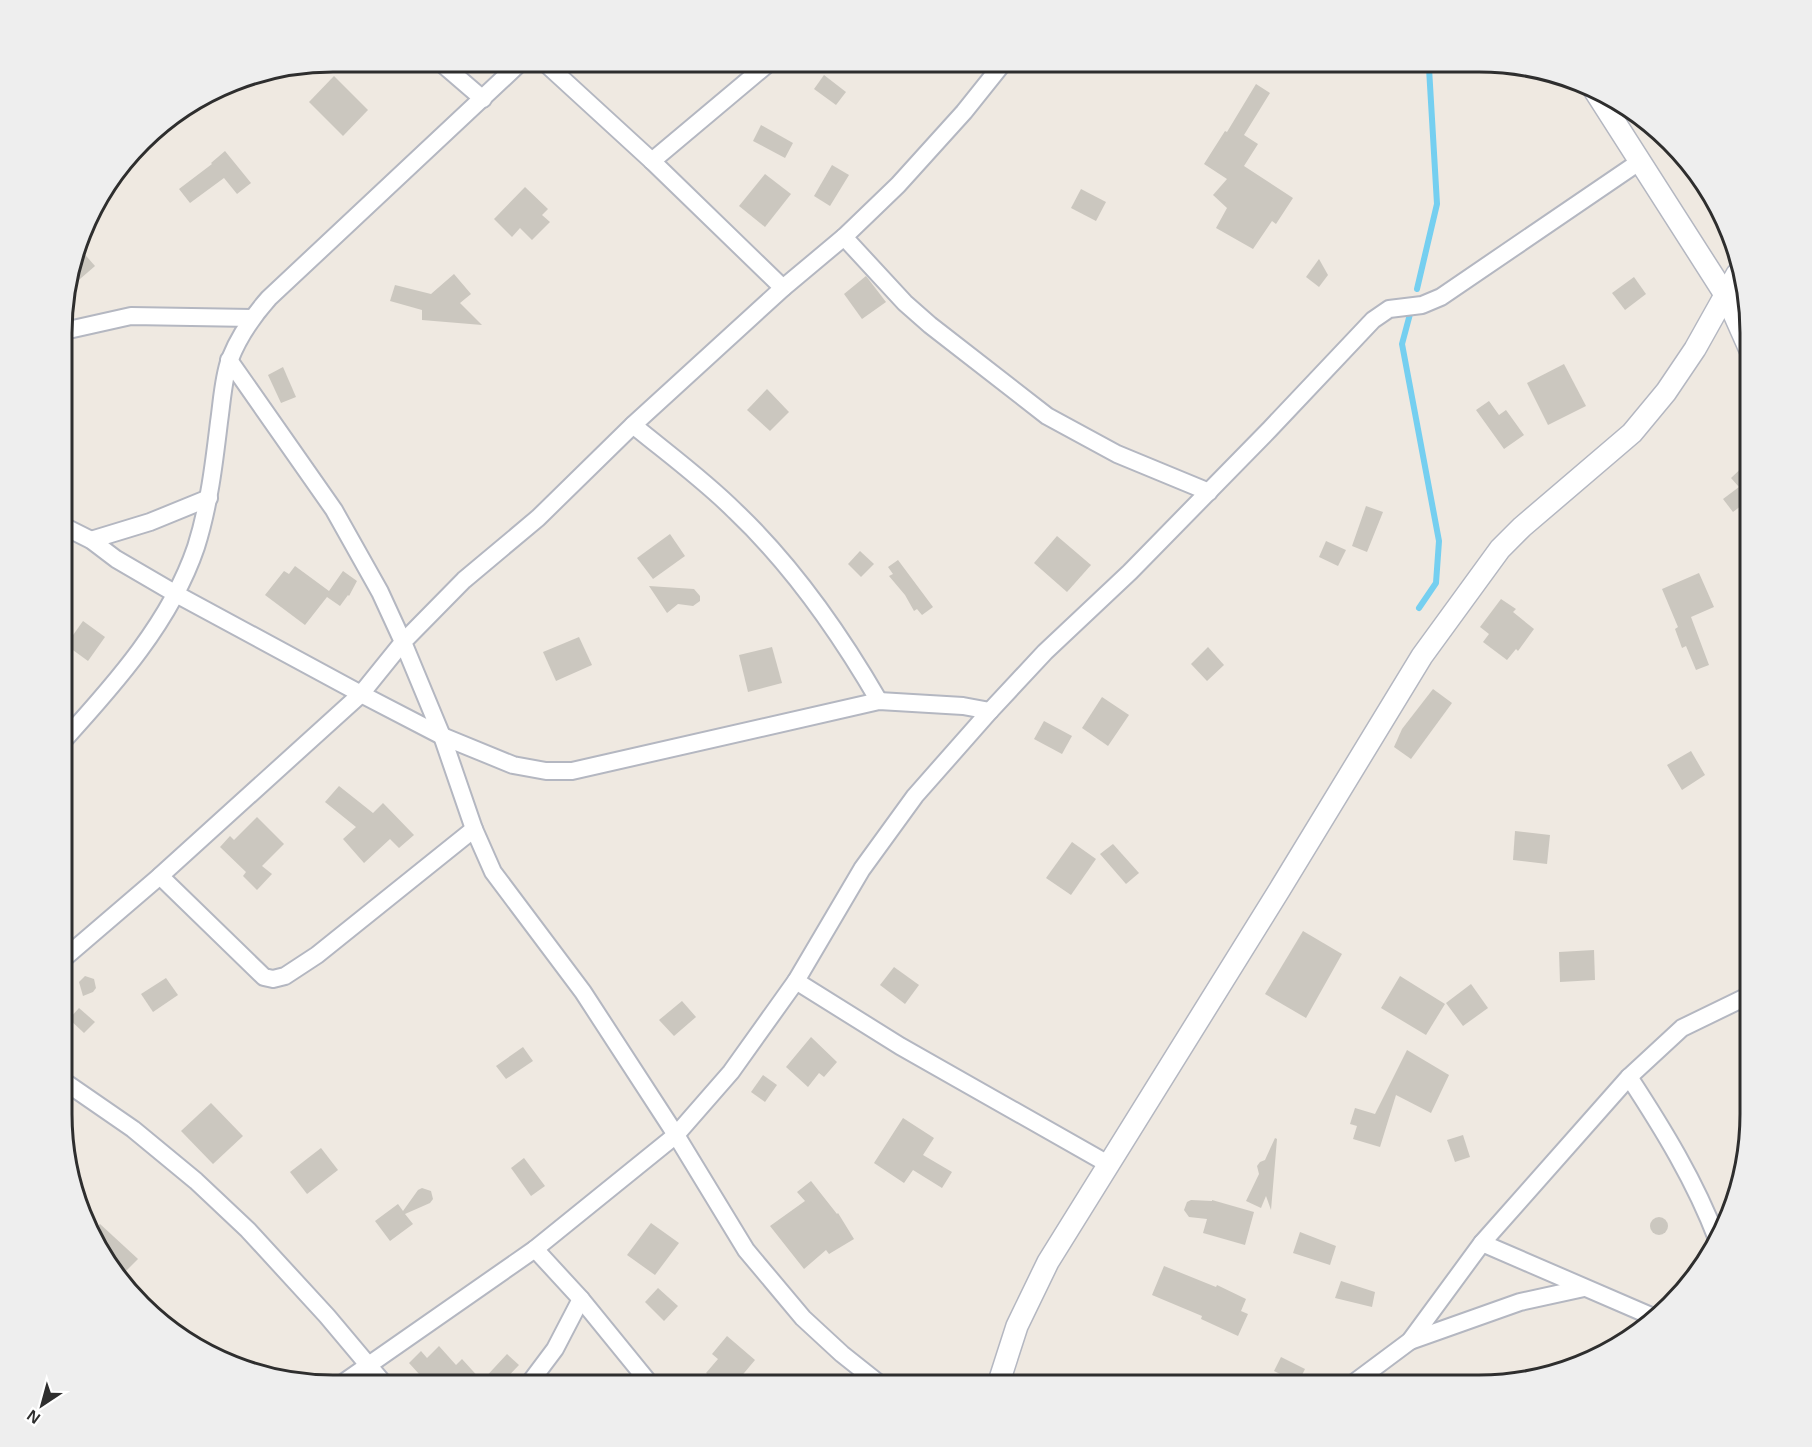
<svg xmlns="http://www.w3.org/2000/svg" width="1812" height="1447" font-family="Helvetica,sans-serif">
<style>
.lines{fill:none;stroke-linecap:round;stroke-linejoin:round}
.stream{stroke:#75cff0;stroke-width:6}
.building{fill:#cbc7bf}
.minor-casing{stroke:#b4b7c1;stroke-width:20}
.tertiary-casing{stroke:#b4b7c1;stroke-width:24}
.minor{stroke:#fff;stroke-width:16}
.tertiary{stroke:#fff;stroke-width:21}
.rim{fill:none;stroke:#2e2e2e;stroke-width:3}
</style>
<rect width="100%" height="100%" fill="#efe9e1"/>
<g class="lines">
<g class="stream">
<path d="M1417 289 1437 204 1429 68 1430 62"/>
<path d="M1410 314 1402 344 1439 541 1436 583 1419 608"/>
</g>
</g>
<g class="building">
<path d="M824 75 846 92 836 105 814 89Z"/>
<path d="M334 76 368 110 343 136 309 102Z"/>
<path d="M1256 84 1270 93 1244 135 1258 144 1244 166 1293 198 1276 224 1272 221 1253 249 1216 228 1227 208 1213 195 1227 179 1204 164 1225 131 1227 132Z"/>
<path d="M761 125 793 143 785 158 753 141Z"/>
<path d="M225 151 251 183 237 194 224 178 190 203 179 189 212 164 211 163Z"/>
<path d="M832 165 849 175 830 206 814 196Z"/>
<path d="M765 174 791 194 765 227 739 206Z"/>
<path d="M525 187 548 209 542 215 550 222 532 240 520 228 512 237 494 219Z"/>
<path d="M1081 189 1106 202 1096 221 1071 208Z"/>
<path d="M80 249 95 266 65 292 73 269Z"/>
<path d="M1319 259 1328 275 1319 287 1306 277Z"/>
<path d="M454 274 471 294 460 303 482 325 422 320V310L390 301 395 285 431 294Z"/>
<path d="M866 276 886 302 862 319 844 294Z"/>
<path d="M1634 277 1646 294 1625 310 1612 293Z"/>
<path d="M1564 364 1586 406 1548 425 1527 383Z"/>
<path d="M283 367 296 397 281 403 268 375Z"/>
<path d="M767 389 789 412 770 431 747 410Z"/>
<path d="M1489 401 1499 415 1506 410 1524 435 1504 449 1476 410Z"/>
<path d="M1750 460V499L1733 512 1723 499 1739 487 1731 478Z"/>
<path d="M1366 506 1383 512 1367 552 1352 546Z"/>
<path d="M670 534 685 556 653 579 637 558Z"/>
<path d="M1057 536 1091 565 1067 592 1034 563Z"/>
<path d="M1326 541 1346 550 1338 566 1319 557Z"/>
<path d="M860 551 874 564 861 577 848 564Z"/>
<path d="M898 560 933 607 922 615 917 609 914 611 905 595 889 576 893 574 888 567Z"/>
<path d="M295 566 329 591 343 571 357 581 349 596 348 595 340 606 327 597 305 625 265 595 284 571 289 574Z"/>
<path d="M1699 573 1714 607 1691 617 1709 665 1696 670 1686 646 1682 648 1675 629 1678 627 1662 589Z"/>
<path d="M649 586 694 589 700 596V601L693 606 678 604 667 613Z"/>
<path d="M1501 599 1516 609 1513 612 1534 629 1518 651 1516 649 1507 660 1483 642 1489 634 1480 627Z"/>
<path d="M83 621 105 637 88 661 66 645Z"/>
<path d="M579 637 592 665 556 681 543 652Z"/>
<path d="M772 647 782 683 748 692 739 655Z"/>
<path d="M1208 647 1224 665 1207 681 1191 664Z"/>
<path d="M1433 689 1452 703 1411 759 1394 747 1402 729Z"/>
<path d="M1102 697 1129 715 1108 746 1082 728Z"/>
<path d="M1044 721 1072 736 1062 754 1034 739Z"/>
<path d="M1691 751 1705 775 1682 790 1667 765Z"/>
<path d="M339 786 373 813 383 803 414 835 399 848 390 839 364 863 343 839 356 827 325 802Z"/>
<path d="M257 817 284 844 262 866 272 874 257 890 243 876 246 872 220 847 230 836 234 840Z"/>
<path d="M1515 831 1550 835 1547 864 1513 860Z"/>
<path d="M1072 842 1096 859 1071 895 1046 878Z"/>
<path d="M1113 844 1139 873 1126 884 1100 854Z"/>
<path d="M1303 931 1342 954 1306 1018 1265 994Z"/>
<path d="M1594 950 1595 980 1560 982 1559 952Z"/>
<path d="M894 967 919 985 905 1004 880 985Z"/>
<path d="M85 976 94 979 96 988 93 992 83 996 79 982Z"/>
<path d="M1400 976 1445 1004 1426 1035 1381 1008Z"/>
<path d="M166 978 178 995 153 1012 141 994Z"/>
<path d="M1471 984 1488 1008 1463 1026 1446 1003Z"/>
<path d="M682 1001 696 1017 674 1036 659 1020Z"/>
<path d="M79 1008 95 1022 84 1033 69 1019Z"/>
<path d="M811 1037 837 1062 824 1077 819 1073 808 1087 786 1067Z"/>
<path d="M523 1047 533 1061 506 1079 496 1066Z"/>
<path d="M1407 1050 1449 1075 1431 1113 1396 1095 1380 1147 1353 1139 1357 1126 1350 1124 1355 1108 1375 1114Z"/>
<path d="M763 1075 777 1085 765 1102 751 1092Z"/>
<path d="M211 1103 243 1136 213 1164 181 1131Z"/>
<path d="M903 1118 934 1138 923 1155 952 1172 942 1188 913 1170 904 1183 874 1163Z"/>
<path d="M1463 1135 1470 1157 1455 1162 1447 1140Z"/>
<path d="M1275 1138 1277 1139 1271 1210 1266 1196 1261 1208 1246 1201 1259 1174 1257 1166 1260 1162 1265 1160Z"/>
<path d="M321 1148 338 1170 307 1194 290 1172Z"/>
<path d="M524 1158 545 1186 531 1196 511 1168Z"/>
<path d="M811 1181 837 1214 838 1213 854 1239 829 1254 826 1250 804 1269 770 1226 805 1201 797 1192Z"/>
<path d="M422 1188 431 1191 433 1199 430 1203 405 1214 413 1224 390 1241 375 1221 398 1204 403 1211 418 1190Z"/>
<path d="M1191 1200 1212 1201V1200L1254 1212 1245 1245 1203 1233 1207 1219 1189 1217 1184 1210 1187 1202Z"/>
<circle cx="1659" cy="1226" r="9"/>
<path d="M651 1223 679 1243 655 1275 627 1255Z"/>
<path d="M100 1224 138 1259 123 1274 112 1263 90 1235Z"/>
<path d="M1300 1232 1336 1246 1330 1265 1293 1253Z"/>
<path d="M1164 1266 1216 1287 1217 1285 1246 1299 1241 1311 1248 1314 1238 1336 1201 1319 1202 1316 1152 1295Z"/>
<path d="M1341 1281 1375 1292 1372 1307 1335 1298Z"/>
<path d="M658 1288 678 1306 664 1321 645 1302Z"/>
<path d="M727 1336 755 1360 734 1385H721L706 1373 718 1359 712 1354Z"/>
<path d="M439 1346 456 1365 462 1359 482 1381 507 1354 519 1365 500 1385H429L409 1363 421 1351 427 1358Z"/>
<path d="M1281 1357 1305 1369 1298 1383 1274 1371Z"/>
</g>
<g class="lines">
<defs>
<g id="minor">
<path d="M440 62 483 99"/>
<path d="M544 62 652 161 783 288"/>
<path d="M652 161 770 62"/>
<path d="M844 237 905 303 930 325 1047 416 1117 454 1209 492"/>
<path d="M64 331 131 316 252 318"/>
<path d="M633 425C667 453 704 480 735 511 793 566 839 632 879 701"/>
<path d="M63 526 91 540 116 559 176 594 361 694 442 736 513 765 546 771H572L879 701 963 706 990 711 915 796 862 869 796 981 900 1046 1108 1164"/>
<path d="M91 540 150 522 209 498"/>
<path d="M990 711 1045 652 1130 572 1270 429 1373 320 1389 309 1422 305 1441 297 1639 162"/>
<path d="M63 741C115 684 171 621 196 547 209 506 214 464 219 422 222 402 223 378 230 359 239 336 253 316 269 298L521 62"/>
<path d="M160 876 264 977 273 979 285 976 317 955 474 829"/>
<path d="M62 960 160 876 361 694 403 642 380 592 334 510 229 360"/>
<path d="M1629 1077C1663 1129 1695 1181 1717 1239"/>
<path d="M62 1080 133 1129 196 1181 248 1230 327 1316 385 1385"/>
<path d="M1482 1243 1651 1316"/>
<path d="M535 1249 581 1299 651 1385"/>
<path d="M1410 1341 1520 1302 1584 1288"/>
<path d="M340 1385 535 1249 676 1135 731 1072 796 981"/>
<path d="M528 1385 555 1349 581 1299"/>
<path d="M881 1385 842 1354 803 1318 746 1250 676 1135 583 992 493 872 474 829 442 736 403 642 464 580 538 518 633 425 783 288 844 237 898 185 964 112 1004 62"/>
<path d="M1351 1385 1410 1341 1482 1243 1629 1077 1682 1028 1750 995"/>
</g>
<g id="tertiary">
<path d="M1593 88 1726 296 1750 350"/>
<path d="M998 1385 1017 1326 1048 1262 1280 889 1422 656 1500 549 1522 527 1632 433 1666 392 1695 349 1737 274"/>
</g>
</defs>
<use href="#minor" class="minor-casing"/>
<use href="#tertiary" class="tertiary-casing"/>
<use href="#minor" class="minor"/>
<use href="#tertiary" class="tertiary"/>
</g>
<path d="M0 0H1812V1447H0ZM333 72H1479A261 261 0 0 1 1740 333V1114A261 261 0 0 1 1479 1375H333A261 261 0 0 1 72 1114V333A261 261 0 0 1 333 72Z" fill="#eee" fill-rule="evenodd"/>
<path class="rim" d="M333 72H1479A261 261 0 0 1 1740 333V1114A261 261 0 0 1 1479 1375H333A261 261 0 0 1 72 1114V333A261 261 0 0 1 333 72Z"/>
<g transform="translate(42 1405) rotate(216)" stroke="#ffffff" stroke-width="4.5" paint-order="stroke">
<path d="M0-4.5L10 22L0 15L-10 22Z" fill="#2e2e2e"/>
<text y="-9" font-size="16" font-weight="bold" text-anchor="middle" fill="#2e2e2e">N</text>
</g>
</svg>
